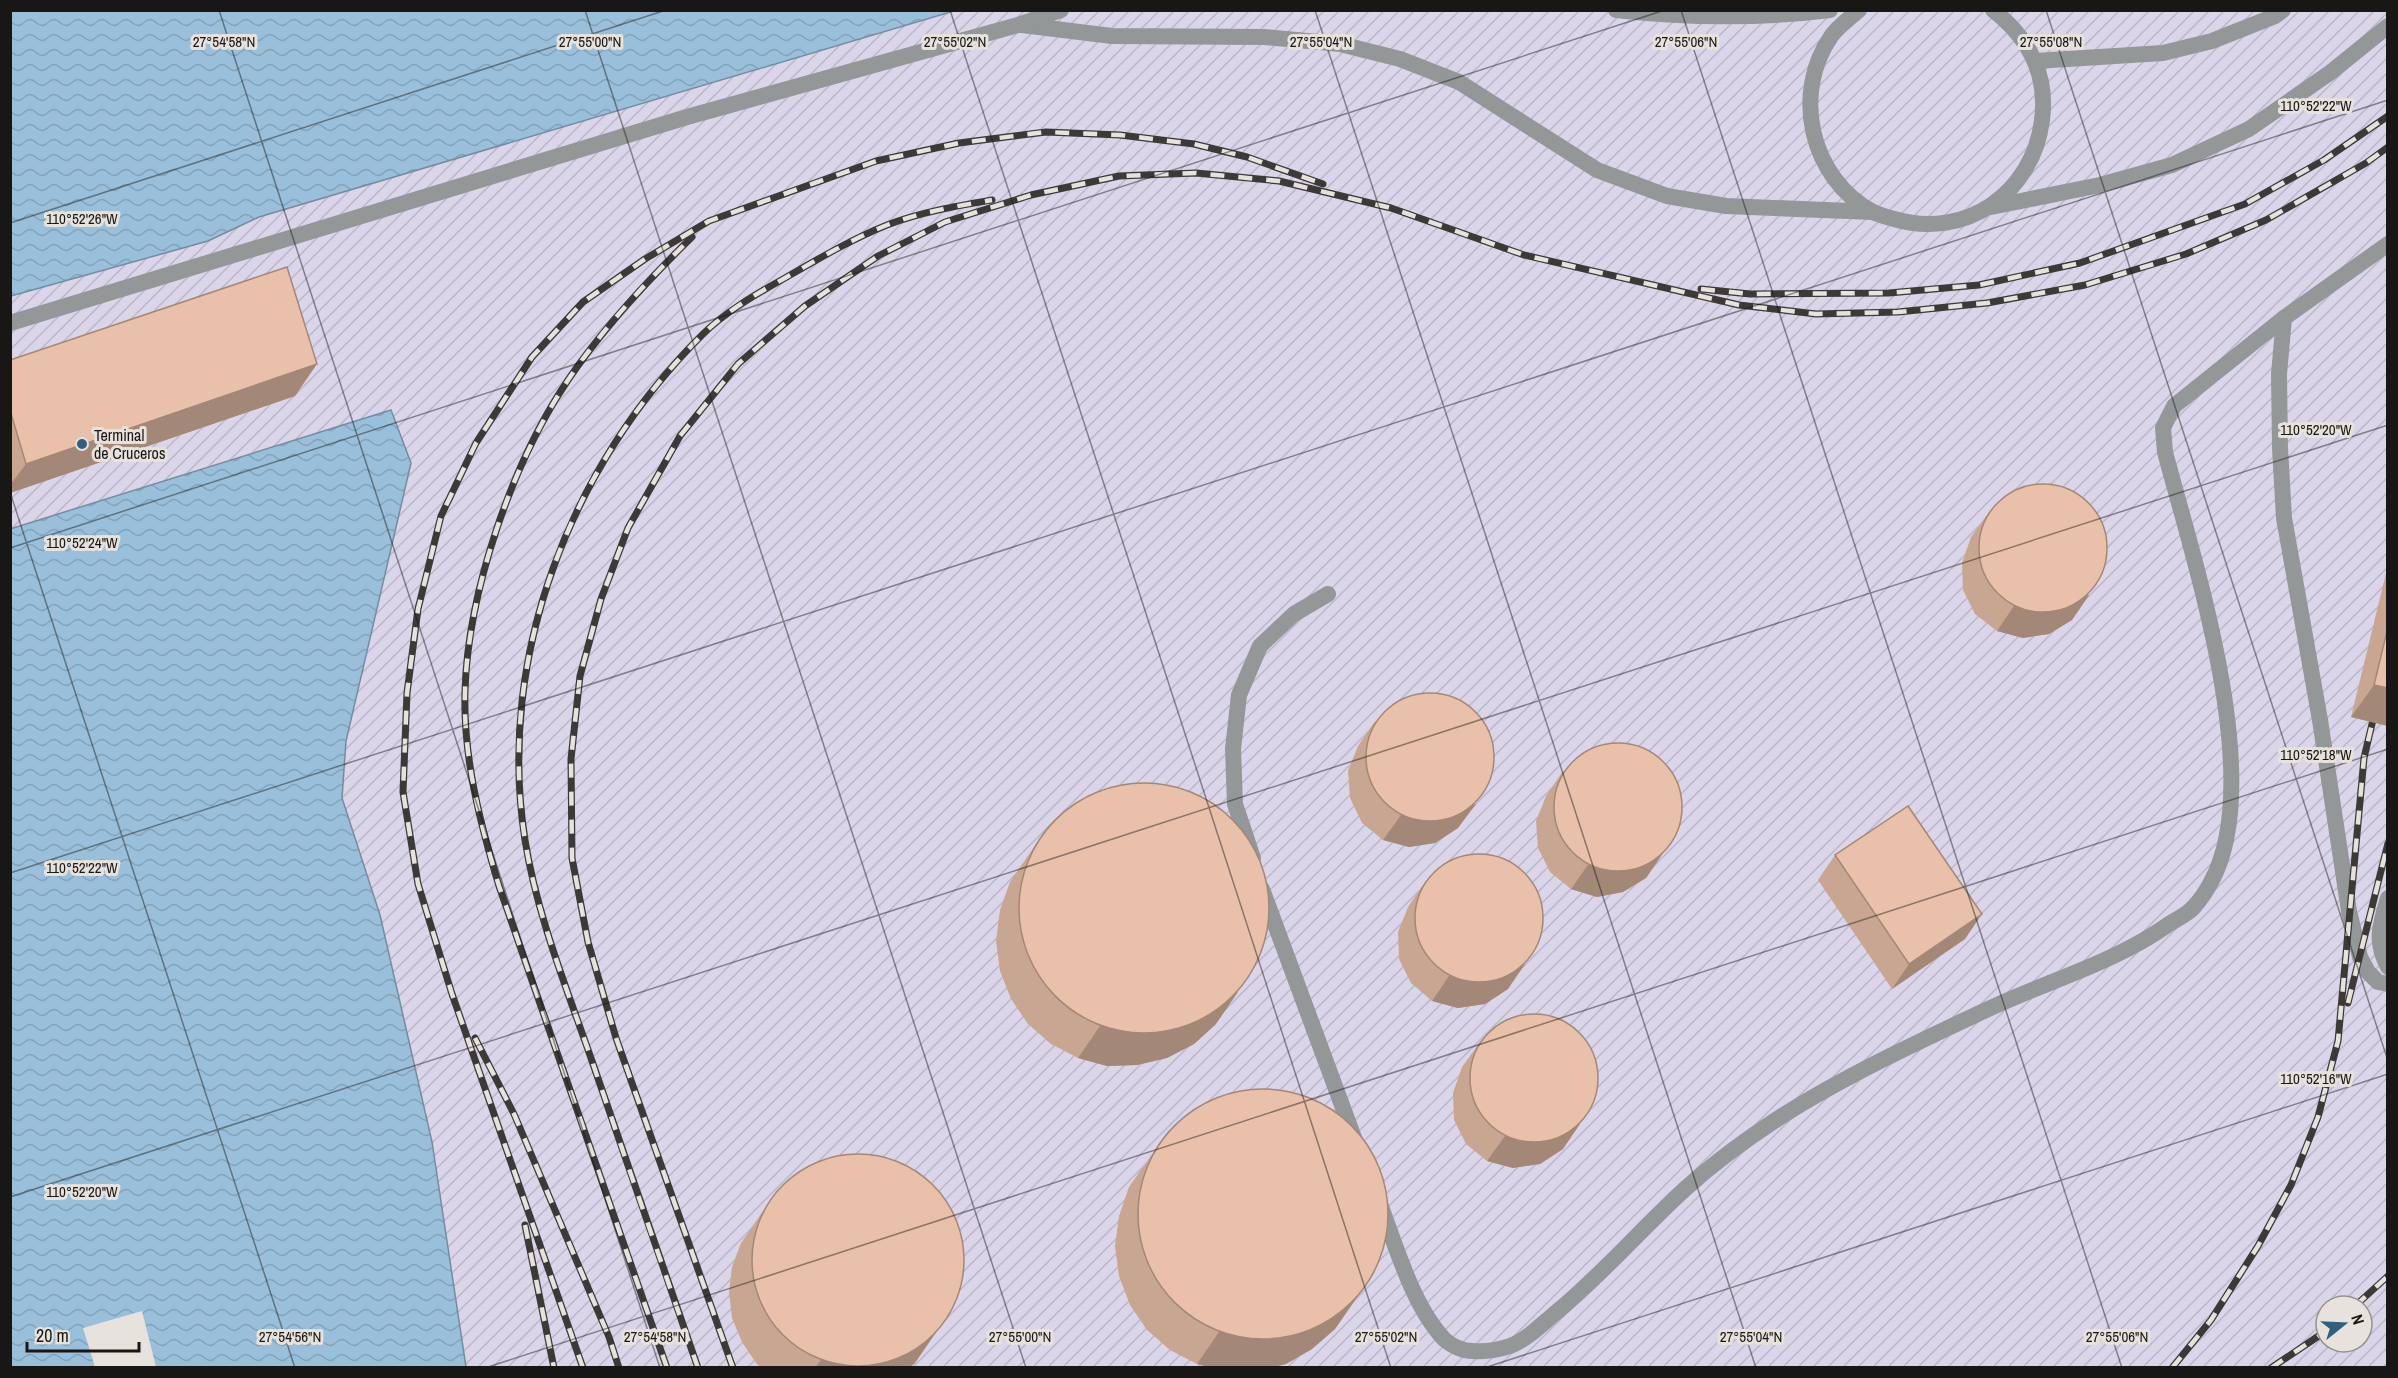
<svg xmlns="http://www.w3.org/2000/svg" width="2398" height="1378" font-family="'Archivo Narrow',sans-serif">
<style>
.industrial{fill:url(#industrial-furrows);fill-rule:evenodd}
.water{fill:url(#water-waves);stroke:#738d9f;stroke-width:1.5}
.pier{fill:#e7e2dc}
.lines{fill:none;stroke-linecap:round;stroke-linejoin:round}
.service{stroke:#939798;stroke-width:16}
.rail-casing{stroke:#3c3937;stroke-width:7}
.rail{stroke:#e7e2dc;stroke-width:4.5;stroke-dasharray:14;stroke-linecap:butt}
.wall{fill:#c8a692}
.shaded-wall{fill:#a38777}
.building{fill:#e9c1aa;stroke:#a38777;stroke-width:1.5}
.ticks{fill:none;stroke:#191715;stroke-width:1.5;stroke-opacity:0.45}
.poi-dot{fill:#31607f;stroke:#e7e2dc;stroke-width:2}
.labels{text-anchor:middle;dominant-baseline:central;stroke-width:6;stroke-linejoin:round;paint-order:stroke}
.poi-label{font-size:16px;fill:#191715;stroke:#e7e2dc;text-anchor:start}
.ticks-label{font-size:15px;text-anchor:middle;fill:#191715;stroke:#e7e2dc;stroke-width:6;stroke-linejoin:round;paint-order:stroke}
</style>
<defs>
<pattern id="industrial-furrows" width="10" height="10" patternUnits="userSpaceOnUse" patternTransform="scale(1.5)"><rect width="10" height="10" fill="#dbd5ea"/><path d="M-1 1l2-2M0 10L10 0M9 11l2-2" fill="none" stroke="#bbb6c8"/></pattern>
<pattern id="water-waves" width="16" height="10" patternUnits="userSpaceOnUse" patternTransform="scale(1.5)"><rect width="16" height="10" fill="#99bfda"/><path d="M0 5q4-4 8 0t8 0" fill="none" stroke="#83a3ba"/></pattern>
</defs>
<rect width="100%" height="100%" fill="#e7e2dc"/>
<path class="industrial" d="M954 11H2387V1367H466L432 1142 380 915 342 799 346 741 390 410 11 529V296L208 241 259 217ZM2326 1306H2362V1342H2326Z"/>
<g class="water">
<path d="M11 10H954V11L259 217 208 241 11 296Z"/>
<path d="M391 410 411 463 346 741 342 798 380 915 432 1142 466 1367H11L10 529Z"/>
</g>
<path class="pier" d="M142 1311 156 1367H95L83 1328Z"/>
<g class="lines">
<g class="service">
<path d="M1616 10C1688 18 1758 19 1830 10"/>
<path d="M1859 10C1850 18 1839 26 1832 35 1791 93 1810 178 1873 212 1879 215 1887 217 1894 219 1966 240 2033 193 2042 120 2048 75 2029 38 1993 10"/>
<path d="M1022 25 1112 36 1264 37 1340 44 1400 59 1459 82 1597 170 1667 196 1726 206 1873 212"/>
<path d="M2036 61 2163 53 2212 41 2275 16 2283 10"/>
<path d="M1991 207 2100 185 2172 165 2249 129 2331 72 2388 26"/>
<path d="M2284 318 2279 374 2280 448 2284 518 2320 720 2349 911 2360 957 2368 972 2378 982 2388 984"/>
<path d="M10 323 687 117 1018 25 1061 10"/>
<path d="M1253 858 1235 804 1233 749 1239 695 1260 646 1294 614 1328 594"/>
<path d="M1262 889 1356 1143"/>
<path d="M2388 898C2380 925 2374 941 2388 967"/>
<path d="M1380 1204C1396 1246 1413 1307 1445 1340 1452 1346 1463 1351 1472 1351 1485 1352 1498 1350 1510 1346 1526 1340 1540 1326 1553 1315 1600 1277 1640 1230 1685 1189 1715 1162 1748 1138 1782 1116 1845 1076 1916 1043 1984 1011 2044 982 2115 963 2169 924 2177 919 2188 914 2194 907 2200 900 2207 890 2211 882 2267 781 2193 559 2165 452L2163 428 2174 406 2284 318 2388 244"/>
</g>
<defs>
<g id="rail">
<path d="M1701 289 1750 294 1889 293 1979 285 2080 263 2245 204 2324 160 2388 116"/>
<path d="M2348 1003 2388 843"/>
<path d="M475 1038 514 1114 609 1337 619 1368"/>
<path d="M525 1225 554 1368"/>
<path d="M2355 1306 2388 1276"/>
<path d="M583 1368 452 994 418 884 403 792 407 693 418 609 441 516 476 443 532 357 583 302 645 259 709 221 876 161 959 143 1046 132 1120 135 1194 144 1247 157 1323 184"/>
<path d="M667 1368 499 886C480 823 463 757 465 691 468 591 512 463 568 380 603 328 647 281 692 237"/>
<path d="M698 1368C662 1265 627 1163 592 1061 567 989 537 916 525 840 496 656 571 465 702 335 725 312 756 294 785 278 818 259 852 239 887 225 921 212 957 206 992 200"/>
<path d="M733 1368 616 1038 588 942 572 858 571 759 580 676 601 599 628 528 680 436 738 364 805 306 878 256 945 222 1031 195 1119 176 1196 173 1279 181 1391 208 1524 255 1739 305 1816 314 1898 312 1987 303 2085 285 2186 254 2266 220 2366 163 2388 147"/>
<path d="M2172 1368 2211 1320 2258 1246 2291 1185 2318 1117 2338 1041 2364 758 2376 707"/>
<path d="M2271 1368 2326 1331"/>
</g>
</defs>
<use href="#rail" class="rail-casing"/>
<use href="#rail" class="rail"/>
</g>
<g class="wall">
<path d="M10 360 295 396 10 493Z"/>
<path d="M1989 512 2089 595 2072 620 2049 634 2023 638 1997 631 1975 614 1963 590 1962 563 1971 537Z"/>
<path d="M2388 565V726L2351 717Z"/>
<path d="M1375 721 1458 828 1435 843 1409 847 1383 840 1362 823 1350 798 1348 771 1358 746Z"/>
<path d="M1563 771 1663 853 1646 878 1623 892 1597 897 1571 889 1550 872 1538 848 1536 821 1546 796Z"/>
<path d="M1049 825 1216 1024 1194 1044 1167 1058 1137 1065 1107 1066 1078 1058 1051 1044 1028 1024 1011 999 1000 971 996 941 1000 910 1010 882Z"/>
<path d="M1835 855 1965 939 1892 989 1818 880Z"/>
<path d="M1425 882 1508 989 1485 1004 1458 1008 1432 1001 1411 983 1399 959 1398 932 1408 907Z"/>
<path d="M1480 1042 1563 1149 1540 1164 1513 1168 1487 1161 1466 1144 1454 1120 1453 1093 1462 1067Z"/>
<path d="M1169 1130 1375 1272 1335 1329 1312 1349 1286 1364 1270 1368H1212L1197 1364 1170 1350 1147 1330 1130 1305 1119 1276 1115 1246 1119 1216 1129 1187Z"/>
<path d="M778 1189 915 1363 909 1368H761L756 1363 742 1342 732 1318 729 1292 732 1267 741 1243Z"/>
</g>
<g class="shaded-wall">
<path d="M317 364 295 396 10 493V485L26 464Z"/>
<path d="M2089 595 2072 620 2049 634 2023 638 1997 631 2014 606Z"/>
<path d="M2374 685 2388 688V726L2351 717Z"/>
<path d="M1476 804 1458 828 1435 843 1409 847 1383 840 1401 815Z"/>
<path d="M1663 853 1646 878 1623 892 1597 897 1571 889 1588 865Z"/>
<path d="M1982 914 1965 939 1892 989 1909 964Z"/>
<path d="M1525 964 1508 989 1485 1004 1458 1008 1432 1001 1449 976Z"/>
<path d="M1238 992 1216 1024 1194 1044 1167 1058 1137 1065 1107 1066 1078 1058 1100 1026Z"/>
<path d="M1580 1124 1563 1149 1540 1164 1513 1168 1487 1161 1505 1136Z"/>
<path d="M1357 1297 1335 1329 1312 1349 1286 1364 1270 1368H1212L1197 1364 1219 1332Z"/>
<path d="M937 1331 915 1363 909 1368H815L821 1360Z"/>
</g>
<g class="building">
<path d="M287 267 317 364 26 464 10 410V360Z"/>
<circle cx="2043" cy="548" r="64"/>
<path d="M2388 627V688L2374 685Z"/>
<circle cx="1430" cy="757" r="64"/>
<circle cx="1618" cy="807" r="64"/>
<circle cx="1144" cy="908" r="125"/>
<path d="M1908 806 1982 914 1909 964 1835 855Z"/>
<circle cx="1479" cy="918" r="64"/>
<circle cx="1534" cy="1078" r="64"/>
<circle cx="1263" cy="1214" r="125"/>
<circle cx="858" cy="1260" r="106"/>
</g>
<path class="ticks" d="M219 10 660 1368M585 10 1026 1368M950 10 1391 1368M1315 10 1756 1368M1681 10 2122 1368M2046 10 2388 1061M10 223 666 10M10 492 295 1368M10 548 1665 10M10 873 2388 100M10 1197 2388 425M485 1368 2388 749M1484 1368 2388 1074"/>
<circle class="poi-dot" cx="82" cy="444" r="6"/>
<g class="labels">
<g class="poi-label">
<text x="94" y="435">Terminal<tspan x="94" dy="18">de Cruceros</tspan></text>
</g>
</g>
<g class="ticks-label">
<text x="224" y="47">27°54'58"N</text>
<text x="590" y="47">27°55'00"N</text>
<text x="955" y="47">27°55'02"N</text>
<text x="1321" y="47">27°55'04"N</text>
<text x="1686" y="47">27°55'06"N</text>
<text x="2051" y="47">27°55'08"N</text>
<text x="2316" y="111">110°52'22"W</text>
<text x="82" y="224">110°52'26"W</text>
<text x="2316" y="435">110°52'20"W</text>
<text x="82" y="548">110°52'24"W</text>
<text x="2316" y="760">110°52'18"W</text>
<text x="82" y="873">110°52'22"W</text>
<text x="2316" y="1084">110°52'16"W</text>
<text x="82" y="1197">110°52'20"W</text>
<text x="290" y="1342">27°54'56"N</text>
<text x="655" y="1342">27°54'58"N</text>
<text x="1020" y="1342">27°55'00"N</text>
<text x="1386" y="1342">27°55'02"N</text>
<text x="1751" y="1342">27°55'04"N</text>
<text x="2117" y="1342">27°55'06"N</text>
</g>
<rect width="2398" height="1378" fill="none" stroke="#191715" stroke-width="24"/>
<g transform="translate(2344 1324) rotate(72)"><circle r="28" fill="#e7e2dc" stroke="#95918c" stroke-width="1.5"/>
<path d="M0-4.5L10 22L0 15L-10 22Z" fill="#31607f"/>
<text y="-9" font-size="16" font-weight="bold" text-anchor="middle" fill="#191715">N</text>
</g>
<path d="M27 1342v9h112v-9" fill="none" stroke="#191715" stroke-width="3"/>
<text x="36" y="1342" font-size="18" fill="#191715" stroke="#e7e2dc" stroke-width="4.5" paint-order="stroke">20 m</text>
</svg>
